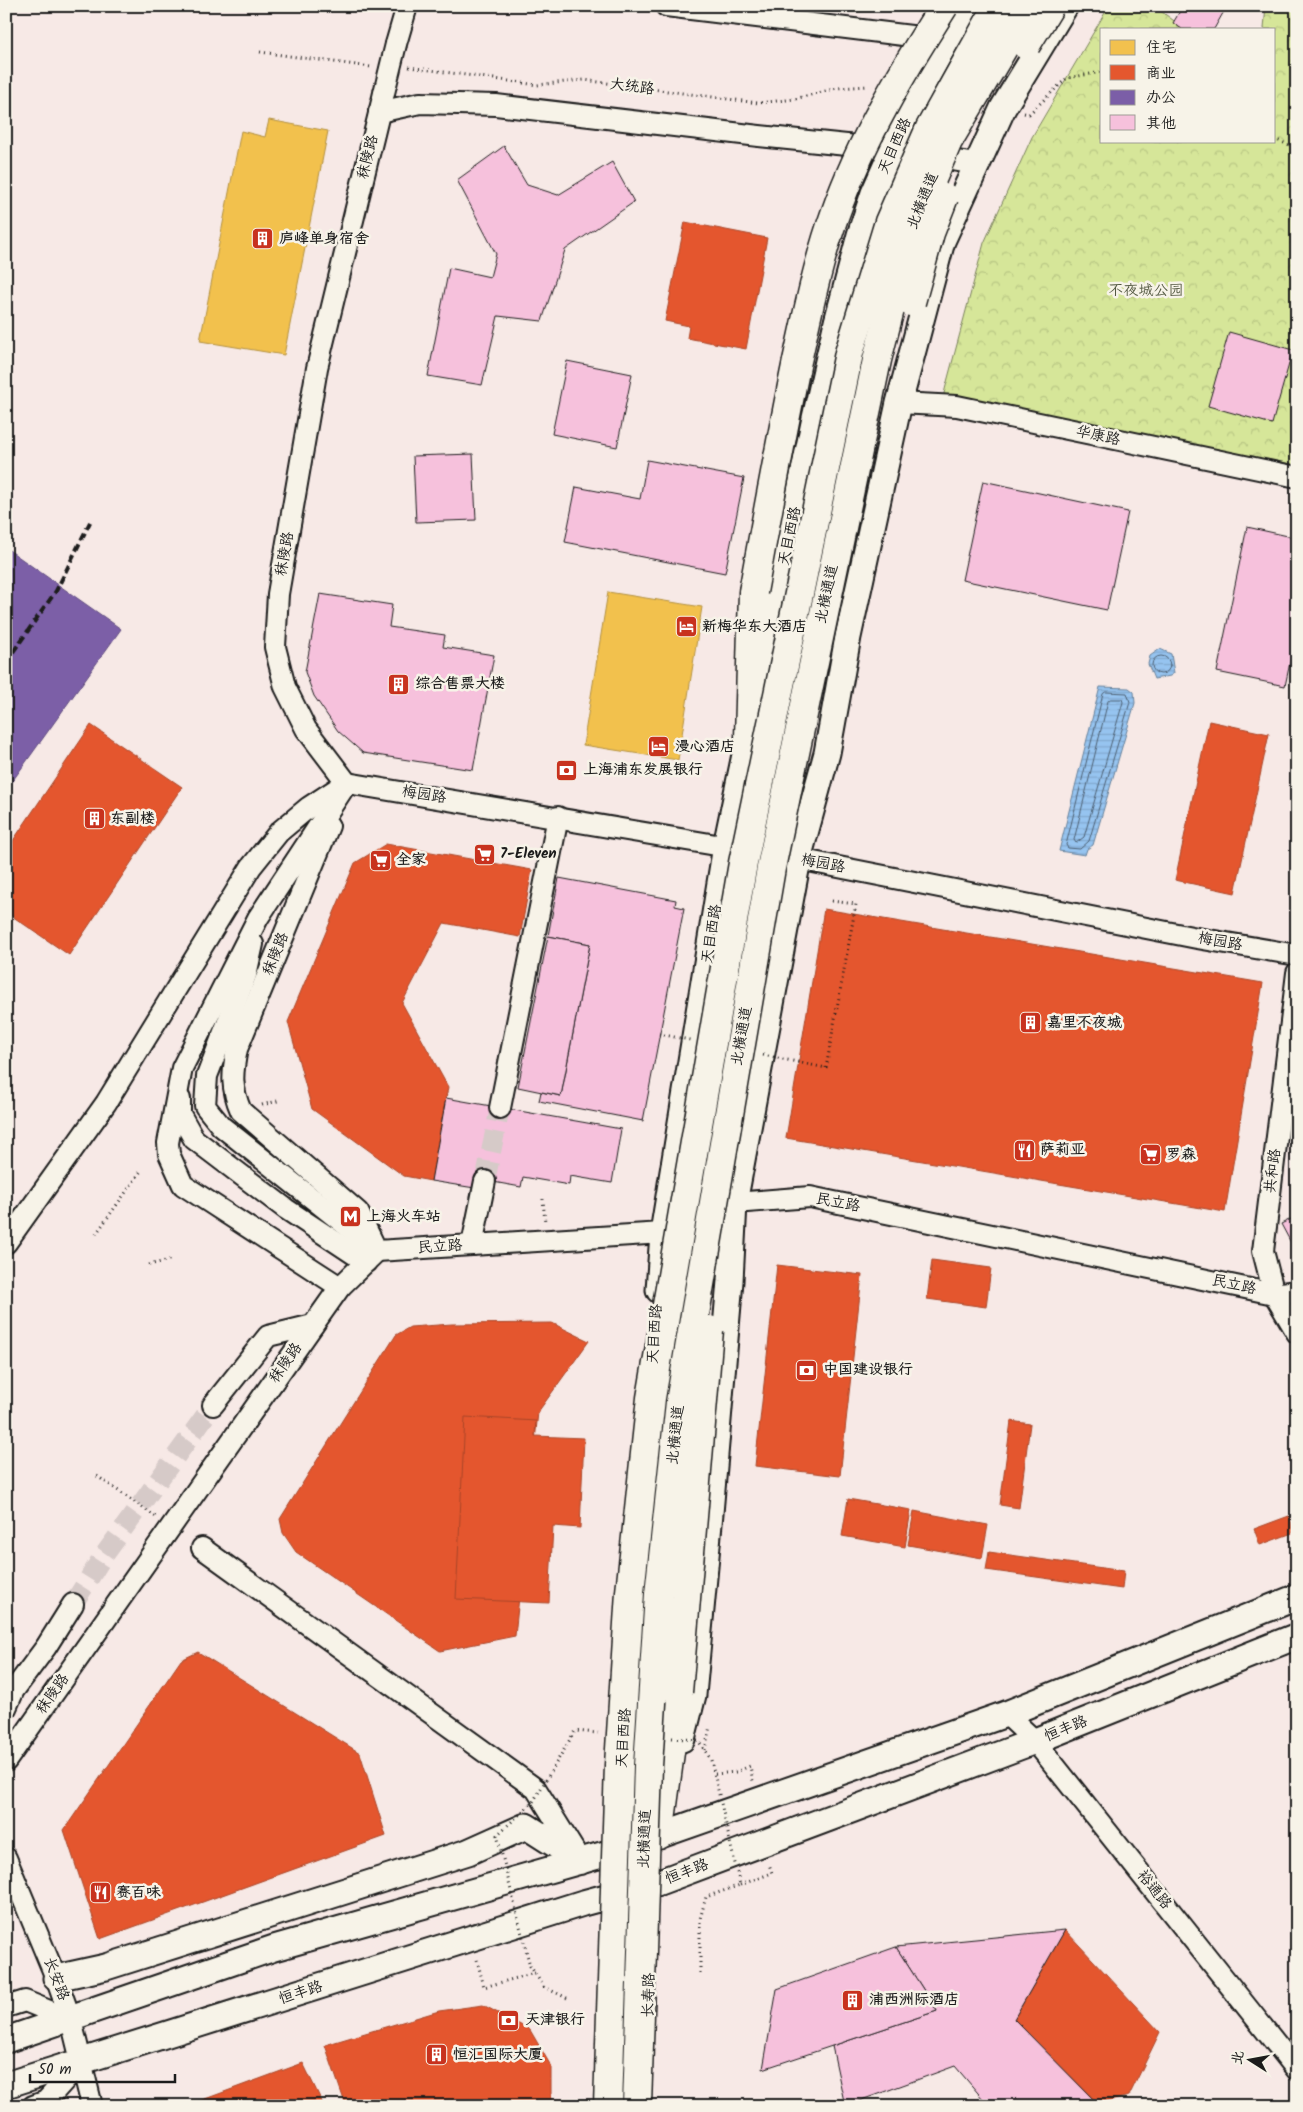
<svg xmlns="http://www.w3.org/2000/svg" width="1303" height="2112" font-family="Kalam,'LXGW WenKai TC',sans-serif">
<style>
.forest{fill:url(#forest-crowns);stroke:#79815a}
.water{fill:url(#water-rules);stroke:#65819b}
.homes{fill:#f2c14e;stroke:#b2903f}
.shops{fill:#e4572e;stroke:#a84529}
.offices{fill:#7b5ea7;stroke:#5e4a7d}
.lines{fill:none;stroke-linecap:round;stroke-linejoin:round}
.shore{stroke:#4d5f71;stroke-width:1}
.building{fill:#f6c1dc;stroke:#1c1c1c}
.minor-tunnel{stroke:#d6cac8;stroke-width:20;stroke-dasharray:20 10;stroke-linecap:butt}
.minor-casing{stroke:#1c1c1c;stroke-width:24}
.major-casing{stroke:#1c1c1c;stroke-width:29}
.highway-casing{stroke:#1c1c1c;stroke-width:31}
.path{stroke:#1c1c1c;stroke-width:3;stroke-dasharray:1 4;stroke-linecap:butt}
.minor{stroke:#f7f3e8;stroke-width:20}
.major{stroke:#f7f3e8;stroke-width:25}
.highway{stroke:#f7f3e8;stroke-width:28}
.rail{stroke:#1c1c1c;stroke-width:4;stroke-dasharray:8 4;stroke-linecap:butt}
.minor-bridge-casing{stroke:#1c1c1c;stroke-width:24;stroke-linecap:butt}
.highway-bridge-casing{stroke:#1c1c1c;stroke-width:31;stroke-linecap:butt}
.path-bridge{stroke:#1c1c1c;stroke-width:3;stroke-dasharray:1 4;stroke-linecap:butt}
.minor-bridge{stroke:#f7f3e8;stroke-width:20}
.highway-bridge{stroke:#f7f3e8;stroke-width:28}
.labels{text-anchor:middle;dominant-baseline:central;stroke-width:5;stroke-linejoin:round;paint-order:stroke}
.street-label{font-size:15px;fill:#1c1c1c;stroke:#f7f3e8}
.poi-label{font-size:15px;font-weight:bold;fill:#1c1c1c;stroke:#f7f3e8;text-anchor:start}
.park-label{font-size:15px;fill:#545942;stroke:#f7f3e8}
</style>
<defs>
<pattern id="forest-crowns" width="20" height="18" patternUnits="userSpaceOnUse" patternTransform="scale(1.25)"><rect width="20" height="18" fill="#d6e699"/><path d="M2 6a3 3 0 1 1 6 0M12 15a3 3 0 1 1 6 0" fill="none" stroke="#b7c583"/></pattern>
<pattern id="water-rules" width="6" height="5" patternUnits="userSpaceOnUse" patternTransform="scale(1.25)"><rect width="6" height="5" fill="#96c4f0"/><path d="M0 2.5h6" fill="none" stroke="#81a8cd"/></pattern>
</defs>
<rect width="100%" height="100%" fill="#f7e9e6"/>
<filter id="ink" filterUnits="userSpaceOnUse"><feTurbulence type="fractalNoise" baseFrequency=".02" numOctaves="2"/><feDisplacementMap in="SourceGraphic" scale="10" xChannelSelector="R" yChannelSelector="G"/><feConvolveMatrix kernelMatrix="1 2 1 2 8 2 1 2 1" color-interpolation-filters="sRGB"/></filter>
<g filter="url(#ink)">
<path class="forest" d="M1109 6H1154L1185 29H1102V141H1274V29H1264L1266 6H1297V481L943 397 984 243 1032 137Z"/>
<g class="water">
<path d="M1160 649 1171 654 1174 673 1170 676 1154 679 1148 664 1150 656Z"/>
<path d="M1100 687 1129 688 1134 692 1135 703 1093 845 1087 849 1085 855 1059 851Z"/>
</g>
<g class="homes">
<path d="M269 120 328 131 284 355 200 341 241 131 265 137Z"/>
<path d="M608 592 702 607 678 760 583 745Z"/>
</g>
<g class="shops">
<path d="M685 222 767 238 746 349 687 338 689 326 665 321Z"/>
<path d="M1209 721 1269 734 1235 893 1175 880Z"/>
<path d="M91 725 182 787 69 955 6 912V851Z"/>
<path d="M386 844 532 870 520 937 444 923 402 1003 448 1087 431 1181 404 1176 312 1109 288 1022 355 863Z"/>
<path d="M824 909 1263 983 1225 1212 786 1138Z"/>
<path d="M932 1260 991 1268 986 1307 927 1299Z"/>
<path d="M777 1265 862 1275 840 1476 755 1466Z"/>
<path d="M552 1323 589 1341 538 1412 515 1636 440 1651 296 1552 283 1533 280 1519 396 1335 410 1327 452 1324Z"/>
<path d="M465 1417 536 1421 535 1436 584 1438 580 1528 553 1526 549 1603 456 1599Z"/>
<path d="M1011 1421 1030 1424 1019 1508 1000 1505Z"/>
<path d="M848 1499 911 1510 905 1547 842 1536Z"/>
<path d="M914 1511 988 1525 982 1558 908 1545Z"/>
<path d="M1289 1516 1295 1532 1260 1545 1254 1529Z"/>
<path d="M989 1552 1124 1571 1122 1589 986 1570Z"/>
<path d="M198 1652 360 1753 386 1836 100 1939 64 1830 181 1660Z"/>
<path d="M1065 1930 1160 2032 1129 2096 1098 2104 1014 2019Z"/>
<path d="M483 2005 530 2030 551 2066V2106H346L325 2045 439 2011Z"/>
<path d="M303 2063 324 2106H186Z"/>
</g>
<path class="offices" d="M6 548 121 629 6 790Z"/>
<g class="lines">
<g class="shore">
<circle cx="1161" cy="665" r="9"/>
<path d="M1106 692 1127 693 1130 702 1089 841 1080 849 1068 848 1066 845 1103 694Z"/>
<path d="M1111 699H1122L1123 702 1084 837 1076 843 1074 840 1108 701Z"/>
</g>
</g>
<g class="building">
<path d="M1183 6H1227L1214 29H1182L1173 23Z"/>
<path d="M504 146 527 185 558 195 612 162 634 202 565 250 542 321 498 316 482 385 428 376 449 268 490 277 496 254 457 180Z"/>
<path d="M1229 332 1293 350 1272 424 1208 406Z"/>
<path d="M567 361 632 374 617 447 552 434Z"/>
<path d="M473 454 476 520 416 522 413 456Z"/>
<path d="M647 460 744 478 725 573 565 542 576 487 640 499Z"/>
<path d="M983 481 1128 512 1107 610 962 580Z"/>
<path d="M1247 527 1297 538V630L1285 686 1217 672Z"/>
<path d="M320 594 392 605 389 627 445 635 443 647 494 655 473 770 363 753 338 731 314 696 305 672Z"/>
<path d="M559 878 676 900 675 906 684 908 643 1121 539 1101 541 1092 561 1096 590 944 548 936Z"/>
<path d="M548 936 590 944 561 1096 518 1087Z"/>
<path d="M446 1098 621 1129 612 1183 570 1176 569 1185 523 1177 521 1187 482 1180 481 1189 431 1181Z"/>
<path d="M1297 1216V1254L1281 1224Z"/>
<path d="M1065 1930 1014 2019 1098 2104 1097 2106H989L955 2066 845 2106 832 2046 937 2011 896 1947Z"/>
<path d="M896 1947 937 2011 763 2069 777 1989Z"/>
</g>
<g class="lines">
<g class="minor-tunnel">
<path d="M485 1181 500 1108"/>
<path d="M73 1604 102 1558 213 1405"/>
</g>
<defs>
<g id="minor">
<path d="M666 6 936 39"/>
<path d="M396 44 407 6"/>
<path d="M379 112 420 103 496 105 759 136 876 148"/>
<path d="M929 156 975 164"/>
<path d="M899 403 957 406 1297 477"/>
<path d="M347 783 740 849"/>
<path d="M347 783 306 729 285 687 275 647 278 594 317 368 384 93"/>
<path d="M329 826 237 1049C232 1074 231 1088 241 1111L358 1212 377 1251"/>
<path d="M783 856 1197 938 1297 955"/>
<path d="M253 944 246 975 207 1076 205 1106 221 1126 372 1246"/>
<path d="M1297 973 1263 1251 1274 1294 1297 1333"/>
<path d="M180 1099V1114L194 1139 286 1209 366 1262"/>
<path d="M500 1108 558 817"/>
<path d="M6 1243 106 1103 251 867 279 832 309 807 341 786"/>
<path d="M472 1245 485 1181"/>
<path d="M377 1251 663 1233 734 1203 810 1197 1274 1294 1297 1291"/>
<path d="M340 1287 183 1185 169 1154 168 1143 182 1068 258 918 347 783"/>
<path d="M213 1405 268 1336 313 1325"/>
<path d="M202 1548 536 1789 580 1860"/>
<path d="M6 1708 14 1690 46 1647 73 1604"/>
<path d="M1006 1714 1035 1741 1297 2070"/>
<path d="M6 1761 340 1287 377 1251"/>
<path d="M6 1858 56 1978 71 2020 92 2106"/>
<path d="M6 2007 25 2001 71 2020"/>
<path d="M33 2106 46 2101 81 2062"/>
</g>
<g id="major">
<path d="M659 1290 663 1233 726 846 815 418 837 322 860 235 874 193 920 89 947 40 970 6"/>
<path d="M682 1739 693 1695 710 1513 730 1281 734 1203 798 859 827 753 848 637 899 403 942 241 1003 108 1065 6"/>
<path d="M56 1978 106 1967 468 1852 526 1826 581 1861"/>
<path d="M6 2040 274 1948 612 1852 1006 1714 1297 1597"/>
<path d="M6 2085 583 1903 654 1884 1035 1741 1297 1636"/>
</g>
<g id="highway">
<path d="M749 738 753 592"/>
<path d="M659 1835 678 1692"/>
</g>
</defs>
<use href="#minor" class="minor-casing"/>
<use href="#major" class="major-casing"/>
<use href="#highway" class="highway-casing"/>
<g class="path">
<path d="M260 52 371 67"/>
<path d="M409 67 537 85 584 80 758 103 795 99 837 88 868 86"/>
<path d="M1024 113 1029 114 1067 78 1102 72"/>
<path d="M1274 139 1297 148"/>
<path d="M826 1068 856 904 831 901"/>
<path d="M262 1105 281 1100"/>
<path d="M543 1199 545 1223"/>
<path d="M96 1234 141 1171"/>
<path d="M149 1265 173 1259"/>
<path d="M97 1476 156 1517"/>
<path d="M705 1750 710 1726"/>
<path d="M715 1774 736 1772 750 1766 753 1781"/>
<path d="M740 1885 772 1873 769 1864"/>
<path d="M477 1960 484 1987 535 1973"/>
</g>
<use href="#minor" class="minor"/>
<use href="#major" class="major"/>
<use href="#highway" class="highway"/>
<path class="rail" d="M6 662 56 591 91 520"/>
<defs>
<path id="minor-bridge" d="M384 93 396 44"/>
<g id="highway-bridge">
<path d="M1026 45 1050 6"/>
<path d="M911 302 930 233 944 197"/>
<path d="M753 592C767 515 781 438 797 361 808 312 818 261 835 214 861 140 902 72 944 6"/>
<path d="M678 1692 709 1330"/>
<path d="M608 2106 619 1765 630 1592 651 1398 743 863 849 353 889 222 930 128 998 6"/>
<path d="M637 2106 648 1766 659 1594 680 1402 771 868 877 360 910 231 948 141 1028 6"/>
</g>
</defs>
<use href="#minor-bridge" class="minor-bridge-casing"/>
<use href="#highway-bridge" class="highway-bridge-casing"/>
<g class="path-bridge">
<path d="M659 1034 690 1040"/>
<path d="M763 1055 826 1068"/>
<path d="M672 1738 698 1740 711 1760 740 1885 706 1897 700 1919V1973"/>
<path d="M567 1998 544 1987 530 1966 497 1835 533 1802 575 1731 598 1733"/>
</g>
<use href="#minor-bridge" class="minor-bridge"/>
<use href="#highway-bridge" class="highway-bridge"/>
</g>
</g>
<defs>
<symbol id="building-square" viewBox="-11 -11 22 22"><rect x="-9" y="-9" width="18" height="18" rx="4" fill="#c8321e" stroke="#f7f3e8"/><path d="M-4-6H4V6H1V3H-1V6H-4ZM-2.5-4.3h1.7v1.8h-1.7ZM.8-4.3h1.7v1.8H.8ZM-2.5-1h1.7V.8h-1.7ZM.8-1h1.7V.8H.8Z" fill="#fff"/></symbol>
<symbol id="hotel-square" viewBox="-11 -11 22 22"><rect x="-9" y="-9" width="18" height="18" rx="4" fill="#c8321e" stroke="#f7f3e8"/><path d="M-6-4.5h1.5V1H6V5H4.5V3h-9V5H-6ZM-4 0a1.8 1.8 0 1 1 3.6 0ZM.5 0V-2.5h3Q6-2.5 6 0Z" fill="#fff"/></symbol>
<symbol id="bank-square" viewBox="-11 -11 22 22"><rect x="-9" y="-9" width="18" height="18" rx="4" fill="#c8321e" stroke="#f7f3e8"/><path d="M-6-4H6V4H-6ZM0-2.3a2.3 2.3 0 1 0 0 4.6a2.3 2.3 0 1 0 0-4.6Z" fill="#fff"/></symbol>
<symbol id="supermarket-square" viewBox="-11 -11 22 22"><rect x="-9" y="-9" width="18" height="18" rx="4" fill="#c8321e" stroke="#f7f3e8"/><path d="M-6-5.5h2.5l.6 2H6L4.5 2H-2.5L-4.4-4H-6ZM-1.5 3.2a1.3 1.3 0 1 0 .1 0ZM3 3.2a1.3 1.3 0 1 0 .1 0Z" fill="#fff"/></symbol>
<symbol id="restaurant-square" viewBox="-11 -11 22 22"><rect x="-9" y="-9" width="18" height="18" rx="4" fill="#c8321e" stroke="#f7f3e8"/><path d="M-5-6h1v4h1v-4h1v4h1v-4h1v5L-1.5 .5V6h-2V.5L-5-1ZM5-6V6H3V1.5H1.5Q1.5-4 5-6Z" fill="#fff"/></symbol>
<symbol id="metro-square" viewBox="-11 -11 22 22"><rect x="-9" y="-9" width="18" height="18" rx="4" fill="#c8321e" stroke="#f7f3e8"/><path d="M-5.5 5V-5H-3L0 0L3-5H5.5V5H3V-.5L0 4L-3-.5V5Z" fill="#fff"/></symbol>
</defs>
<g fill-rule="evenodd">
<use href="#building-square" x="250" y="226" width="25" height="25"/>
<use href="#hotel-square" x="674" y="614" width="25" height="25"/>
<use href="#building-square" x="386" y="672" width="25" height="25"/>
<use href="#hotel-square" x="646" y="734" width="25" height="25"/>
<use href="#bank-square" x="554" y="758" width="25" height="25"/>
<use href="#building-square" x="82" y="806" width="25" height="25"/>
<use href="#supermarket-square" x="472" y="842" width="25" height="25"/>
<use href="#supermarket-square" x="368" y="848" width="25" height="25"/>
<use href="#building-square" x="1018" y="1010" width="25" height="25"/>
<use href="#restaurant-square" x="1012" y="1138" width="25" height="25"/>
<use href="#supermarket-square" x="1138" y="1142" width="25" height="25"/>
<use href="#metro-square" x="338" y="1204" width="25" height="25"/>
<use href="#bank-square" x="794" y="1358" width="25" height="25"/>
<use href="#restaurant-square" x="88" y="1880" width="25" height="25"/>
<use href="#building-square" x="840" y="1988" width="25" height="25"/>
<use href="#bank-square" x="496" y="2008" width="25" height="25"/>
<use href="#building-square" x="424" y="2042" width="25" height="25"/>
</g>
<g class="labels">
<g class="street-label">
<text transform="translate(632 87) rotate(7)">大统路</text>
<text transform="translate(895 146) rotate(-66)">天目西路</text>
<text transform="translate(368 157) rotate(-76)">秣陵路</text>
<text transform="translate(923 201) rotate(-68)">北横通道</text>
<text transform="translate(1098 436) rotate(12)">华康路</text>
<text transform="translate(790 536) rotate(-78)">天目西路</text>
<text transform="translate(285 554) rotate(-80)">秣陵路</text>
<text transform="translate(827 594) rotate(-78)">北横通道</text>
<text transform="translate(424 795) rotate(9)">梅园路</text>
<text transform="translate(823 864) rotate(11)">梅园路</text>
<text transform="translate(712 934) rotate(-81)">天目西路</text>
<text transform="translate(1220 942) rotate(10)">梅园路</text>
<text transform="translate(276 954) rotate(-68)">秣陵路</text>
<text transform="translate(742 1036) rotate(-80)">北横通道</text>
<text transform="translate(1273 1171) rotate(-83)">共和路</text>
<text transform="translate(838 1203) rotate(11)">民立路</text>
<text transform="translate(440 1247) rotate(-4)">民立路</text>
<text transform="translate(1234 1285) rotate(12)">民立路</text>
<text transform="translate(655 1334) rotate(-86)">天目西路</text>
<text transform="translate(286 1363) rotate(-55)">秣陵路</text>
<text transform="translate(676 1435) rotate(-84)">北横通道</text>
<text transform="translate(53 1694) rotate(-55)">秣陵路</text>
<text transform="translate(1066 1729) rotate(-22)">恒丰路</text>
<text transform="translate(624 1738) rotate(-86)">天目西路</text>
<text transform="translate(645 1839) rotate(-88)">北横通道</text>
<text transform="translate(687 1872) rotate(-21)">恒丰路</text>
<text transform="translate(1154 1890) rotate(51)">裕通路</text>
<text transform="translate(56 1979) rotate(69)">长安路</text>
<text transform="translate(301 1993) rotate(-18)">恒丰路</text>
<text transform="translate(649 1995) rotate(-88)">长寿路</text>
</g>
<g class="poi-label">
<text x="279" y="239">庐峰单身宿舍</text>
<text x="702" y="627">新梅华东大酒店</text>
<text x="415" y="684">综合售票大楼</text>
<text x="675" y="747">漫心酒店</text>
<text x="583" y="770">上海浦东发展银行</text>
<text x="110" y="819">东副楼</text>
<text x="500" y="854">7-Eleven</text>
<text x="396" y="860">全家</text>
<text x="1047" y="1023">嘉里不夜城</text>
<text x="1040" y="1150">萨莉亚</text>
<text x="1166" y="1155">罗森</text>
<text x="366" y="1217">上海火车站</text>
<text x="823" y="1370">中国建设银行</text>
<text x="116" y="1893">赛百味</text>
<text x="869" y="2000">浦西洲际酒店</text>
<text x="525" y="2020">天津银行</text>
<text x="453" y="2055">恒汇国际大厦</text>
</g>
<g class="park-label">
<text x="1146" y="291">不夜城公园</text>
</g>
</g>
<rect width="1303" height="2112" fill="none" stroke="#f7f3e8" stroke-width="25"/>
<rect x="12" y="12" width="1278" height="2087" fill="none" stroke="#1c1c1c" stroke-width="2" filter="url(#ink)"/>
<rect x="1100" y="28" width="175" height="115" fill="#f7f3e8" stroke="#9f9d96"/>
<rect x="1110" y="40" width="25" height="15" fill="#f2c14e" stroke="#9f9d96"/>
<text x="1146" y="52" font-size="15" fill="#1c1c1c">住宅</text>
<rect x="1110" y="65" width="25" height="15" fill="#e4572e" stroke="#9f9d96"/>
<text x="1146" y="78" font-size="15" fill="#1c1c1c">商业</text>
<rect x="1110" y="90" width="25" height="15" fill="#7b5ea7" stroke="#9f9d96"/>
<text x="1146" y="102" font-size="15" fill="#1c1c1c">办公</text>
<rect x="1110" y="115" width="25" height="15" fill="#f6c1dc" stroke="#9f9d96"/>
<text x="1146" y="128" font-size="15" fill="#1c1c1c">其他</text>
<g transform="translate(1250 2060) rotate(281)" stroke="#f7f3e8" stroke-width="4" paint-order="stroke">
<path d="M0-4L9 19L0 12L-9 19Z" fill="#1c1c1c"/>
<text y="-8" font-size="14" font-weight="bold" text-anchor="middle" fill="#1c1c1c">北</text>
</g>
<path d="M30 2074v8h145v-8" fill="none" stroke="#1c1c1c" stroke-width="2.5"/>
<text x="38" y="2074" font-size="15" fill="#1c1c1c" stroke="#f7f3e8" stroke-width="4" paint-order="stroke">50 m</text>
</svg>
